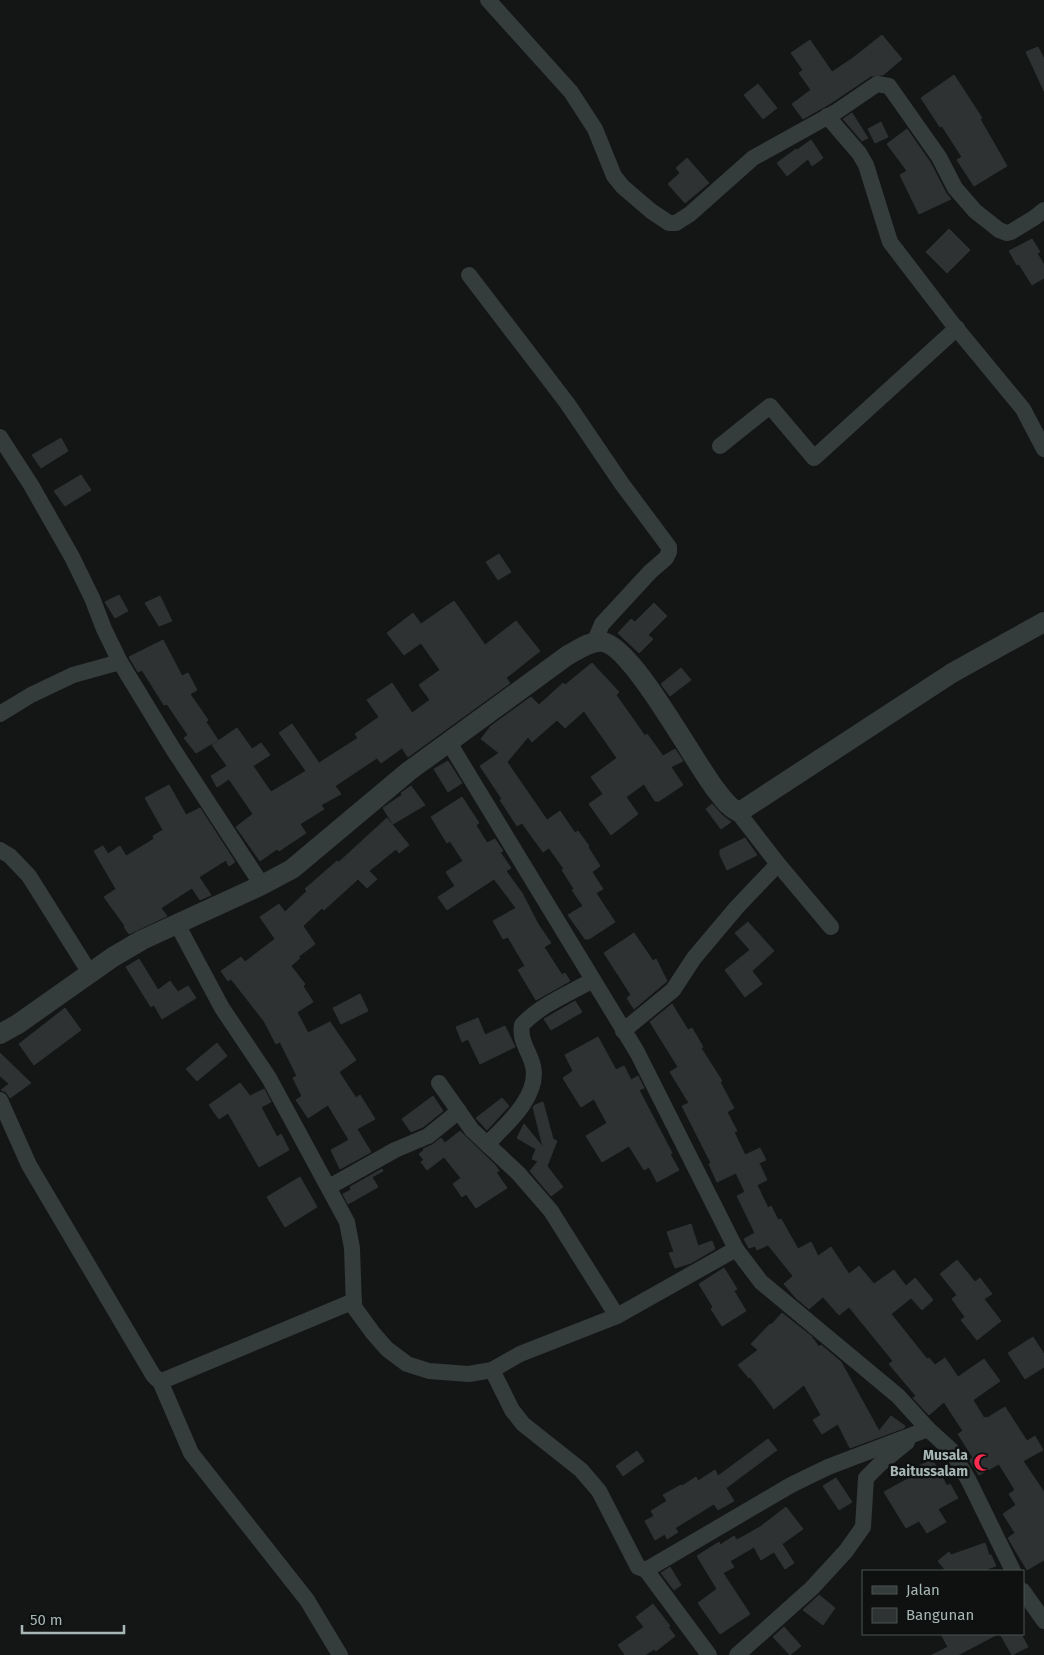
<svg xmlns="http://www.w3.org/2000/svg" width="1044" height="1655" font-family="'Fira Sans',sans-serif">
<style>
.building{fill:#2f3232;stroke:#2e3232}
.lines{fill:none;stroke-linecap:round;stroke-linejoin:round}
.minor{stroke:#353c3c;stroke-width:16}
.tertiary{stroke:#353c3c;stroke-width:20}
.labels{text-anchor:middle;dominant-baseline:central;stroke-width:5;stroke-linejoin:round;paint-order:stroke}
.poi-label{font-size:14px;font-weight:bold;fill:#a6b7b5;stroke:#0f1111;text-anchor:end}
</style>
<rect width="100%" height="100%" fill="#141616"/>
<g class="building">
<path d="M882 35 902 59 883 75 871 76 831 103 803 119 792 104 811 90 799 73 803 70 791 53 810 40 832 72 853 58Z"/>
<path d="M1038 47 1044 59V91L1026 52Z"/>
<path d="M954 75 982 118 980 119 1007 166 974 186 957 160 962 157 942 126 940 127 921 98Z"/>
<path d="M758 84 777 108 763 119 744 95Z"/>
<path d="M852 113 868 138 862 141 843 119Z"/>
<path d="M881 122 888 137 875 143 868 129Z"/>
<path d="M907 129 930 162 946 193 951 199 919 214 900 175 907 171 887 144Z"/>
<path d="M811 140 823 158 812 166 808 159 787 176 777 163 796 149 797 150Z"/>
<path d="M687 158 709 183 685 203 668 184 680 173 676 168Z"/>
<path d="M949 229 970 250 947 273 926 252Z"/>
<path d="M1032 239 1040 252 1037 253 1044 265V278L1032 285 1019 264 1017 265 1009 251Z"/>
<path d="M61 438 68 451 41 468 32 455Z"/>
<path d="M81 475 91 490 65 506 54 491Z"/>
<path d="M499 554 511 572 498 580 486 562Z"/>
<path d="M119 595 128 611 115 618 105 602Z"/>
<path d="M160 596 172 621 159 626 145 603Z"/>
<path d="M454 601 485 645 516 621 540 651 506 678 510 683 408 757 402 748 381 763 377 758 335 786 341 794 321 805 324 809 300 824 306 833 279 851 277 849 260 861 236 827 253 814 229 779 217 787 211 776 227 766 212 745 237 728 252 749 261 743 270 755 253 766 271 792 306 771 279 733 292 724 319 763 358 738 355 734 379 717 367 700 392 683 412 713 430 700 419 685 440 670 421 643 404 655 387 633 413 613 421 624Z"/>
<path d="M654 603 667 616 648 635 653 639 639 653 618 633 631 619 635 622Z"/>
<path d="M163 640 182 676 188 673 197 690 190 694 208 720 206 722 218 740 196 753 184 738 188 735 167 704 164 705 142 670 138 672 129 657Z"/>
<path d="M592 663 619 692 616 695 645 736 647 734 663 756 675 749 683 761 671 767 683 785 659 801H655L644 784 626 797 638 814 611 835 589 804 603 794 591 777 617 758 584 711 565 728 557 720 532 742 528 737 507 762 547 820 560 811 575 833 578 831 589 846 588 847 600 866 592 872 603 889 596 893 615 922 589 939H585L568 915 583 906 572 890 574 889 562 870 564 869 549 848 543 852 522 823 517 826 500 800 502 799 480 766 499 753 481 739 491 726 524 702 531 697 539 705 563 683 565 685Z"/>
<path d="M681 668 691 680 670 696 661 684Z"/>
<path d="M448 761 462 783 448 792 434 769Z"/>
<path d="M169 785 186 815 200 808 235 862 229 866 226 860 199 877 211 895 200 900 192 888 161 908 167 916 129 934 124 927 125 926 104 897 116 889 94 851 103 846 108 854 120 846 126 856 154 839 153 836 163 830 145 798Z"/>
<path d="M411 786 425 805 393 824 383 808 402 795 401 793Z"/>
<path d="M462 797 479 823 476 825 487 843 495 839 503 851 500 852 511 868 506 871 522 893 538 924 551 943 544 947 562 975 565 973 570 981 536 1000 518 970 525 966 508 937 503 939 493 921 516 908 494 879 447 910 438 897 455 886 446 872 463 861 450 841 447 843 431 817Z"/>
<path d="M712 804 723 816 731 822 721 829 706 809Z"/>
<path d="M387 818 409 845 399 853 396 849 369 871 377 879 367 888 358 879 324 910 322 908 303 926 315 944 298 957 300 958 291 966 305 984 303 986 313 1002 297 1012 308 1033 330 1022 356 1060 339 1072 356 1098 360 1095 375 1119 357 1129 371 1152 340 1169 331 1150 349 1140 328 1105 308 1118 296 1100 302 1096 293 1078 297 1076 280 1042 276 1044 264 1021 231 979 228 981 221 971 241 957 245 962 275 939 260 917 279 904 285 912 307 891 305 889 337 861 339 862Z"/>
<path d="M745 838 757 855 727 870 720 855V850Z"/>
<path d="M748 922 774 951 752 971 762 984 745 997 725 970 750 950 735 933Z"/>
<path d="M634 933 653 961 656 959 667 981 634 1009 627 998 631 995 604 953Z"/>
<path d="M139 959 158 990 170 981 178 992 188 986 196 998 162 1019 154 1005 151 1007 126 967Z"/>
<path d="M360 994 368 1011 341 1024 333 1008Z"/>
<path d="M575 1001 582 1012 551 1030 544 1019Z"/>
<path d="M672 1004 688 1030 692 1028 703 1047 701 1048 722 1081 720 1082 734 1108 727 1112 737 1131 734 1132 745 1155 760 1148 766 1160 759 1163 767 1180 757 1185 768 1208 771 1206 778 1220 781 1219 798 1249 811 1242 818 1256 831 1247 849 1274 859 1266 874 1284 894 1270 906 1286 915 1278 933 1300 922 1310 911 1298 891 1314 927 1359 929 1358 935 1365 945 1358 958 1377 984 1359 1000 1381 973 1400 984 1418 986 1417 987 1418 1005 1407 1027 1441 1035 1436 1043 1450 1023 1461 1044 1492V1560L1027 1570 1008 1538 1015 1533 1003 1514 1016 1505 1009 1494 1015 1490 999 1464 979 1475 969 1460 973 1458 958 1434 963 1431 944 1402 929 1415 913 1398 916 1396 889 1364 893 1361 849 1307 839 1315 823 1297 809 1309 796 1298 784 1284 793 1276 768 1245 757 1250 755 1246 749 1248 744 1239 755 1233 737 1196 745 1192 736 1173 717 1182 709 1164 711 1163 682 1106 689 1103 670 1072 678 1067 650 1022Z"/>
<path d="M65 1008 81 1030 34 1065 19 1044Z"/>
<path d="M478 1018 485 1035 505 1026 515 1047 480 1064 468 1039 462 1042 456 1027Z"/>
<path d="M598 1037 616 1070 624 1066 631 1080 638 1076 644 1088 639 1090 672 1153 670 1154 679 1170 657 1182 649 1167 644 1170 629 1146 602 1162 586 1136 607 1123 594 1099 581 1107 569 1088 563 1078 573 1071 565 1055Z"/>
<path d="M217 1043 227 1056 197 1081 186 1069Z"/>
<path d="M0 1053 31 1083 10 1098 6 1092 1 1090 9 1084 0 1076Z"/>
<path d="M240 1083 250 1096 264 1089 271 1102 261 1107 277 1137 281 1134 289 1150 259 1167 228 1113 219 1119 209 1105Z"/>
<path d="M433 1096 443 1111 423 1127 411 1132 402 1119Z"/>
<path d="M502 1098 509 1106 487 1130 476 1118Z"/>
<path d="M543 1102 553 1139 557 1141 547 1166 563 1187 551 1196 530 1171 538 1161 532 1159 536 1149 517 1138 524 1124 543 1147 533 1107 535 1105Z"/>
<path d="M460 1131 496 1166 499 1171 496 1172 507 1188 476 1208 466 1194 462 1197 453 1184 461 1178 444 1157 427 1170 421 1162 424 1160 419 1154 424 1150 423 1149 432 1145 441 1138 445 1143Z"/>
<path d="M382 1169 383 1171 372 1177 378 1187 348 1204 343 1194 351 1190 350 1187Z"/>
<path d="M300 1177 317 1207 285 1227 267 1197Z"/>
<path d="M691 1224 698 1246 712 1241 715 1249 691 1263 675 1268 669 1253 674 1252 667 1232Z"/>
<path d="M957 1260 975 1282 980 1278 992 1294 984 1299 1001 1321 977 1340 961 1320 965 1317 952 1299 957 1295 940 1274Z"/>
<path d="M724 1268 737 1289 734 1291 746 1311 722 1326 711 1309 713 1307 699 1284Z"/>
<path d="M782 1313 811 1336 819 1347 821 1345 841 1362 879 1431 891 1416 905 1426 904 1428 850 1448 838 1424 822 1434 813 1420 821 1415 804 1385 774 1409 750 1377 749 1378 738 1365 758 1350 751 1344 770 1324 771 1325Z"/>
<path d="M1033 1337 1044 1354V1367L1025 1379 1008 1353Z"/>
<path d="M768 1439 777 1450 726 1488 734 1501 718 1510 714 1504 675 1528 678 1532 667 1539 665 1534 655 1540 645 1521 654 1516 651 1511 667 1501 663 1495 681 1485 682 1486 696 1477 698 1481 715 1470 718 1476Z"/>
<path d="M637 1451 644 1461 623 1476 616 1466Z"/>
<path d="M932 1459 947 1486 950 1484 958 1498 938 1509 946 1522 927 1533 919 1521 906 1528 884 1492 913 1476 910 1471Z"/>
<path d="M836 1478 852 1502 839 1510 823 1486Z"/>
<path d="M786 1507 803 1529 782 1544 794 1563 785 1569 774 1552 761 1560 754 1547 730 1561 734 1567 723 1573 750 1614 720 1634 698 1603 717 1589 697 1556 719 1542 720 1545 734 1536 737 1540 760 1527Z"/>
<path d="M985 1543 989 1555H991L996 1566 981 1571H946L938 1561 949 1552 951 1555Z"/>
<path d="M670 1567 681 1585 674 1590 661 1573Z"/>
<path d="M819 1595 835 1608 823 1625 803 1610Z"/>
<path d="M653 1604 670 1626 668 1627 675 1636 656 1651 654 1649 645 1655H625L618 1645 644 1627 636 1617Z"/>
<path d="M784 1627 801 1646 790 1655 773 1637Z"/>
<path d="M941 1634H998L958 1655H932L948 1647Z"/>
<path d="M1000 1634H1021L1028 1647 1012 1655Z"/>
</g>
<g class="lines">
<g class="minor">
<path d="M488 0 571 92 595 129 614 176 623 187 651 211 669 223H676L690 214 753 158 836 112 877 84 889 86 939 157 955 188 975 211 999 230 1007 233 1011 232 1034 218 1044 210"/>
<path d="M827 116 859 153 866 165 890 242 952 323 1023 409 1044 449"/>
<path d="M469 275 567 403 622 484 669 547V552L666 558 650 572 602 624 594 643"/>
<path d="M0 437 31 485 72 557 92 598 104 629 120 662 173 749 262 885"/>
<path d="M720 446 770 406 814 458 957 328"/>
<path d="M0 714 31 695 73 675 120 662"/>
<path d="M448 741 637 1052 736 1249 761 1282 898 1396 928 1429 951 1450 969 1481 1013 1571"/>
<path d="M737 811 778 864 831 927"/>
<path d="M0 850 10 856 29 876 90 973"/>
<path d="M177 924 222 1008 269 1078 347 1222 352 1248 354 1307 373 1333 387 1349 407 1364 429 1371 469 1374 492 1370 520 1354 617 1316 736 1249"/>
<path d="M623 1031 673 990 694 958 737 907 778 864"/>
<path d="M439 1083 472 1130 518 1173 551 1211 617 1316"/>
<path d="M0 1100 29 1165 153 1375 158 1380 162 1381 354 1301"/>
<path d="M487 1144C506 1125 540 1096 533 1066 530 1052 519 1041 522 1025 540 1005 570 993 593 980"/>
<path d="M329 1187 395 1150 428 1136 459 1111"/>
<path d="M492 1370 512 1410 523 1424 581 1470 599 1491 638 1567 646 1570 791 1485 828 1467 928 1429"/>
<path d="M160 1381 191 1453 307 1600 340 1655"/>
<path d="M646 1570 709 1655"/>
<path d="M1023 1591 1044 1621"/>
<path d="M737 1655 812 1588 846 1551 863 1527 866 1478 880 1464 907 1442"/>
</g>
<path class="tertiary" d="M0 1034 18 1024 113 957 142 940 262 885 292 869 409 771 568 655C578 650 591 640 603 642 633 647 694 762 716 790 722 797 728 807 737 811L744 809 952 673 1044 622"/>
</g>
<defs>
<symbol id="mosque-bare" viewBox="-9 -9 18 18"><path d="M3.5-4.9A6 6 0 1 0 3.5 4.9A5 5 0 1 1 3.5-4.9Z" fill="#f72c4f" stroke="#0f1111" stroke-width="2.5" paint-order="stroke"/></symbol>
</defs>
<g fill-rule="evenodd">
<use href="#mosque-bare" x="970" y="1450" width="25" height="25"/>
</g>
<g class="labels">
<g class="poi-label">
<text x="968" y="1455">Musala<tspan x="968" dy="16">Baitussalam</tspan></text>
</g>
</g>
<rect x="862" y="1570" width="162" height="65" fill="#0f1111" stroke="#4b5353"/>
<rect x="872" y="1586" width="25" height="8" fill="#353c3c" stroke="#4b5353"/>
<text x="906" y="1595" font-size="15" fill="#a6b7b5">Jalan</text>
<rect x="872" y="1608" width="25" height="15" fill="#2f3232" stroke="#4b5353"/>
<text x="906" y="1620" font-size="15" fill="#a6b7b5">Bangunan</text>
<path d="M22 1625v8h102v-8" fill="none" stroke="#a6b7b5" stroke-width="2.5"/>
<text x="30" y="1625" font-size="15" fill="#a6b7b5" stroke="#0f1111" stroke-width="4" paint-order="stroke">50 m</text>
</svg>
